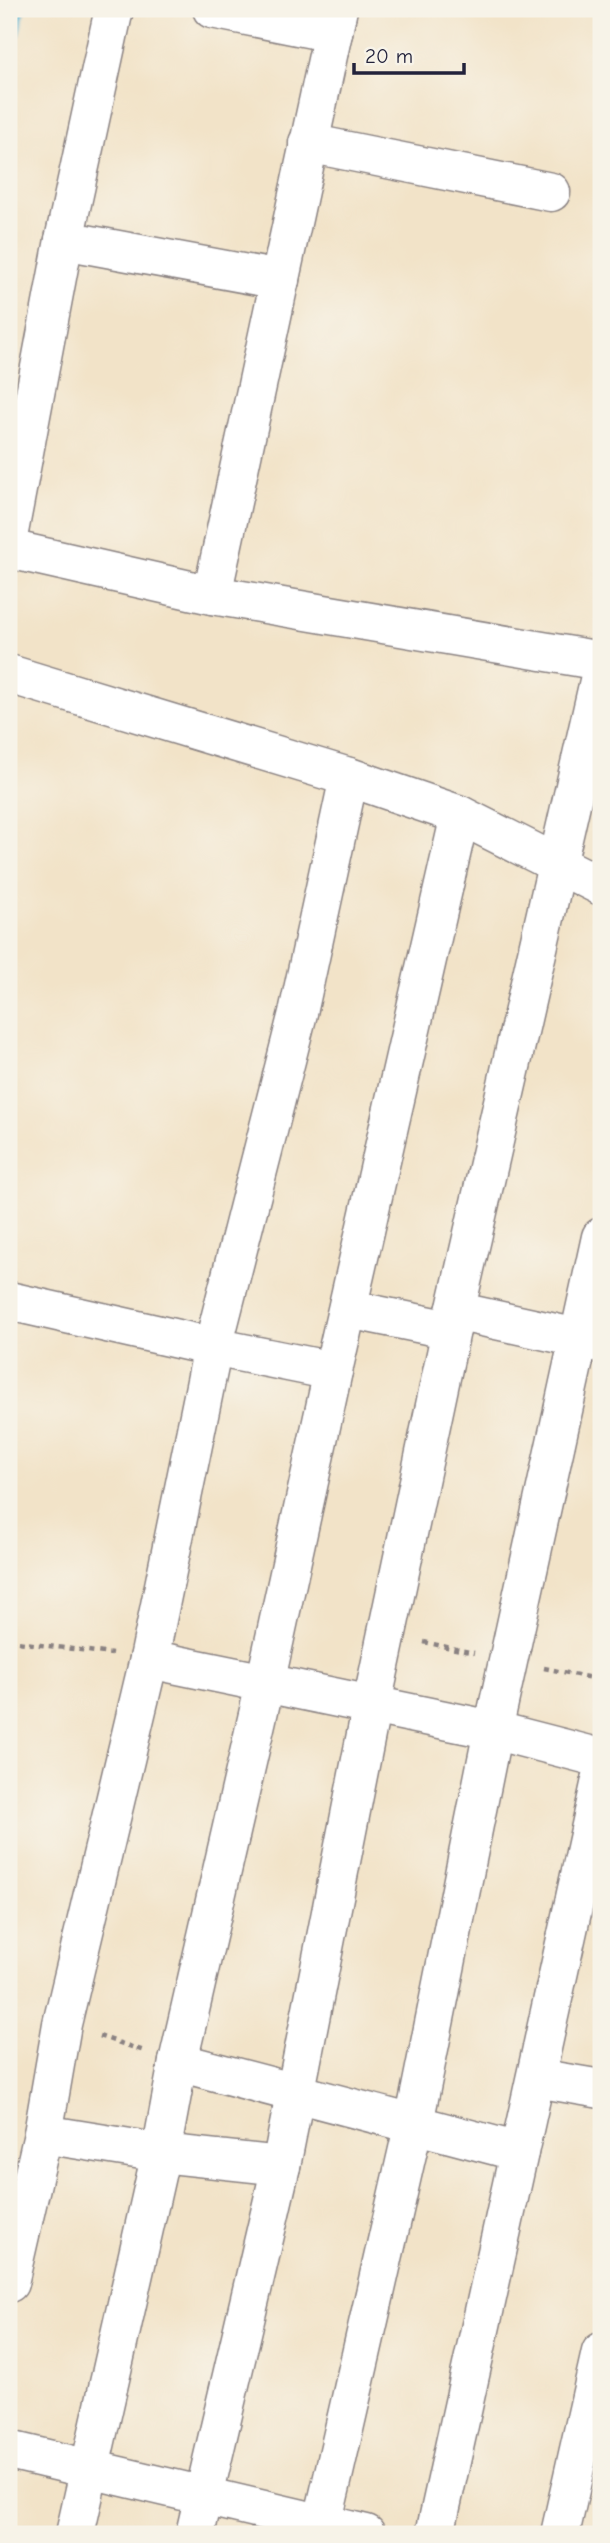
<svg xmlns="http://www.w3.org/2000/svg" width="610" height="2543" font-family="'Comic Neue',sans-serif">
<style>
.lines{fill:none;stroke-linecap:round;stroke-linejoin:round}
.stream{stroke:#57b5d5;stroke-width:10}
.street-casing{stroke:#8a8282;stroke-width:41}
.path{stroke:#8a8282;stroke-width:4.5;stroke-dasharray:5 5;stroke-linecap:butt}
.street{stroke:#fff;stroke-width:38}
</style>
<rect width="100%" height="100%" fill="#f7f3e8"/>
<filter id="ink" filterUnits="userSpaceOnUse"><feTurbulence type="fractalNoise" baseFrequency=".0143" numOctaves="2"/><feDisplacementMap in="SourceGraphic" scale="14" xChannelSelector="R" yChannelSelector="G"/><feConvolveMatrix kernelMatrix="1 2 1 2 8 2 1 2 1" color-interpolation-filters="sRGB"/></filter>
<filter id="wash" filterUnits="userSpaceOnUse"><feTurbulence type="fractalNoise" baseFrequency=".00686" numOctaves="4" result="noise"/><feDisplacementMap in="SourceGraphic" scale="28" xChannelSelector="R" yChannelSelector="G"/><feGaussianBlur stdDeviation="1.57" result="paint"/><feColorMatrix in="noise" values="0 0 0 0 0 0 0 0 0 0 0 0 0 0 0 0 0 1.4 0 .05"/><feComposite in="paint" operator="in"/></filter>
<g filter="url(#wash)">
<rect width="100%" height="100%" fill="#f2e3c8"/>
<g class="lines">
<path class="stream" d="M9 62 20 9"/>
</g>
</g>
<g filter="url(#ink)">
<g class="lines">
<defs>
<g id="street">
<path d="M212 9 333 33"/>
<path d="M308 143 551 192"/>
<path d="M64 240 280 280"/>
<path d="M9 532 64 240 114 9"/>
<path d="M9 549 212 595 601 661"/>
<path d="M212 595 338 9"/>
<path d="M9 674 349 777 460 815 601 886"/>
<path d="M9 1301 213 1347 333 1371"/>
<path d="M348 1309 451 1330"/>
<path d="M455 1311 601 1343"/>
<path d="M149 1659 493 1730 601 1758"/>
<path d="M178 2062 519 2152"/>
<path d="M536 2078 601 2089"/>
<path d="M43 2134 161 2153 281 2166"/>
<path d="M9 2283 43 2134 62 2024 149 1659 213 1347 298 1013 349 777"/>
<path d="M9 2450 366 2534"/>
<path d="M75 2534 161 2153 178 2062 265 1684 333 1371 460 815"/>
<path d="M195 2534 281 2166 372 1704 451 1330 601 672"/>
<path d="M320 2534 414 2123 493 1730 601 1237"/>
<path d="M435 2534 601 1780"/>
<path d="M560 2534 601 2352"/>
</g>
</defs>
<use href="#street" class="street-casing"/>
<g class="path">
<path d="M9 1641 112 1654"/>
<path d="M424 1642 474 1653"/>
<path d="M544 1668 601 1680"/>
<path d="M99 2036 144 2051"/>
</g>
<use href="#street" class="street"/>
</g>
</g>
<rect width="610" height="2543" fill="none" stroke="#f7f3e8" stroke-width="35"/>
<path d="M354 63v10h110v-10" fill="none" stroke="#22223b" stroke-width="3.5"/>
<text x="365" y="63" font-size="21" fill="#22223b" stroke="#f7f3e8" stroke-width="5" paint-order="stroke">20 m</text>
</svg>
